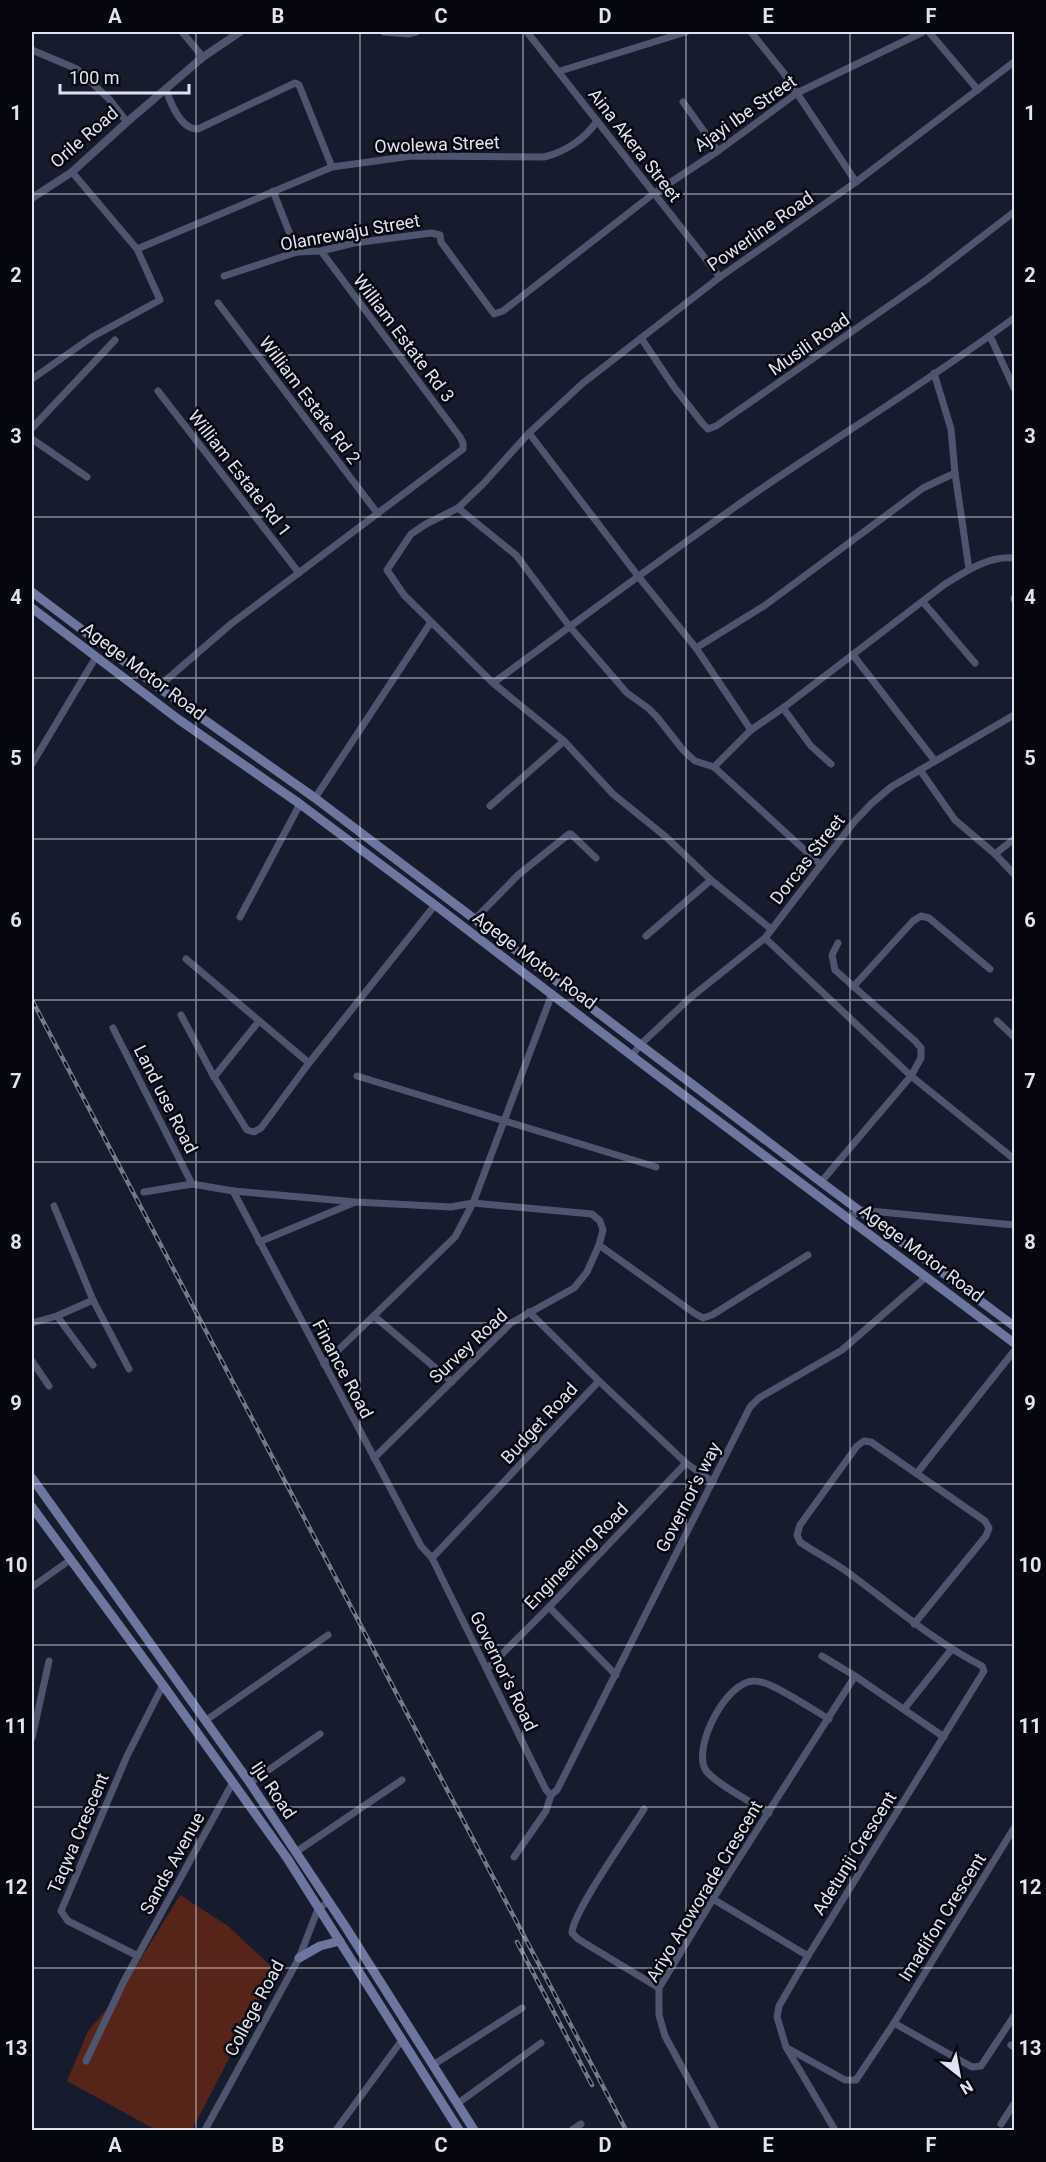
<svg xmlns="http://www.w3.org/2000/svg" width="1046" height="2162" font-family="Roboto,sans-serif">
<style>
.green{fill:#562419}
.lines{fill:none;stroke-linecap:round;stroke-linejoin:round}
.minor{stroke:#4f556f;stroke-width:7}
.tertiary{stroke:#4f556f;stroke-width:8}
.secondary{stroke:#6c769e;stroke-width:9}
.rail-casing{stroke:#747888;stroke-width:4.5}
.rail{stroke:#05060e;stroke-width:2;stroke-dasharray:7;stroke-linecap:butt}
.grid{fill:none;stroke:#e0e4f1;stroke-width:1.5;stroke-opacity:0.55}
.labels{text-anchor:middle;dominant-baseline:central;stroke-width:5;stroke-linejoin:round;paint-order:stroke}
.street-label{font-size:18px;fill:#e0e4f1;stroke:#05060e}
.neatline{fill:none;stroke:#e0e4f1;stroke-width:2}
.grid-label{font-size:20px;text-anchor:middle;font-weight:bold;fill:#e0e4f1}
</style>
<rect width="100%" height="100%" fill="#171b2e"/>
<path class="green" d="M180 1895 228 1926 275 1970 192 2130H156L67 2081 88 2031 120 1993Z"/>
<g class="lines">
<g class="minor">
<path d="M182 32 203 57"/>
<path d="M384 32 408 34 416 32"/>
<path d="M527 32 720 277"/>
<path d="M751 32 783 72 856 182"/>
<path d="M929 32 978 90"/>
<path d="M32 50 77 69 109 99 127 122"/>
<path d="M560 71 686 32"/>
<path d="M166 90C171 104 181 130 198 129L295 83 299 85 332 167"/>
<path d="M683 102 718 151"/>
<path d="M273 191 297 252"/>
<path d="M137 249 332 167 412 156 544 157C565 152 585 139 597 121"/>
<path d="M224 276 297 252 321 251 354 243 431 233 440 235 441 242 494 314 503 311 653 194 718 151 797 93 923 32"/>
<path d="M218 303 378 514"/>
<path d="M990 336 1014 388"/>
<path d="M641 338 674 387 703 424 708 429 716 426 926 280 1014 212"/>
<path d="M934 373 951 429 955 473 969 569"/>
<path d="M32 379 92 337 160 300 137 249 72 172"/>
<path d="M158 391 299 573"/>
<path d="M32 428 115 340"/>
<path d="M529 433 638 576 696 648 751 730"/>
<path d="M32 439 87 477"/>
<path d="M458 508 516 555 570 627 627 693 648 708 657 717 683 750 695 761 714 767 821 865"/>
<path d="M1014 599V598"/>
<path d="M923 602 975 663"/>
<path d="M696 648 764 606 923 488 955 473"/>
<path d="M853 655 935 761"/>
<path d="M493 683C581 619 668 553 758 491 843 433 932 379 1014 318"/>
<path d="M158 687 231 624 463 449V443L460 437 321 251"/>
<path d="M783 708 811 746 831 764"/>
<path d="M32 764 96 657"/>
<path d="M714 767 751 730 783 708 945 584C965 572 989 555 1014 558"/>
<path d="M920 770 955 820 995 854 1014 874"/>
<path d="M315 798 431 622"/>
<path d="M490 806 564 741"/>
<path d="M995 854 1014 839"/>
<path d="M240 917 300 804"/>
<path d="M475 919 518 875 569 834H571L596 858"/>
<path d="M771 929 711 880 666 837 613 794 564 741 493 683 404 595 387 570 411 534 426 524 458 508 483 484 529 433 583 383 720 277 856 182 1014 62"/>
<path d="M646 936 711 880"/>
<path d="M765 938 911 1076 1014 1159"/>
<path d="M186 959 309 1063"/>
<path d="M853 987 913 921 921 916 929 918 990 969"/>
<path d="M181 1015 214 1077 247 1130 254 1132 261 1128 309 1063 435 905"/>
<path d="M997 1021 1014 1037"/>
<path d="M113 1028 192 1184"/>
<path d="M632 1055 641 1044 690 998 765 938 854 822 871 804 891 787 1014 715"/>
<path d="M357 1076 656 1167"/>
<path d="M214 1077 259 1021"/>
<path d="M821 1182 911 1076 921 1058V1048L915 1041 835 970 832 955 838 943"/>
<path d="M233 1191 421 1546 432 1558 546 1790 551 1795"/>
<path d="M144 1192 192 1184 233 1191 356 1202 451 1207 473 1203 592 1214 600 1221 603 1230 599 1245 587 1272 574 1288 511 1323 374 1458"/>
<path d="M54 1206 93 1300 129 1369"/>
<path d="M849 1219 860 1210 1014 1225"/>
<path d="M259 1242 353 1203"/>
<path d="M599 1245 694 1313 703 1318 712 1315 808 1255"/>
<path d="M57 1316 93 1365"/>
<path d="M374 1316 452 1382"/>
<path d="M32 1323 57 1316 93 1300"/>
<path d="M32 1361 49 1386"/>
<path d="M324 1364 455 1237 473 1203 552 994"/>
<path d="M599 1381 686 1463 713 1482"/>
<path d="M917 1473 1014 1351"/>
<path d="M432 1558 599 1381 529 1312"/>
<path d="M32 1587 70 1560"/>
<path d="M549 1607 616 1675"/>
<path d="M822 1656 855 1676 944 1737"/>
<path d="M487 1669 549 1607 686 1463"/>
<path d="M904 1709 951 1650"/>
<path d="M205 1721 328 1635"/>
<path d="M32 1738 49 1661"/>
<path d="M250 1783 320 1734"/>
<path d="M551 1795 557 1790 750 1407 759 1398 842 1350 926 1277"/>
<path d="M644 1809C630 1832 572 1913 572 1933L578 1939 659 1988"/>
<path d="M769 1813C755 1804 712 1782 705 1769 693 1745 727 1680 755 1681 771 1681 813 1710 829 1719"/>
<path d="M296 1852 402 1780"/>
<path d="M514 1857 546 1811 551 1795"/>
<path d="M713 1899 808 1956"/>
<path d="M138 1956 68 1921 61 1911 127 1756 163 1685"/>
<path d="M894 2023 972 2067 981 2066 1014 2016"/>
<path d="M1011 2045 1014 2047"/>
<path d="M789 2049 845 2080H856L894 2023 1014 1828"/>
<path d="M86 2061 124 1981 232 1784"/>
<path d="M433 2065 522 2008"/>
<path d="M457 2104 541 2043"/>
<path d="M1001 2124 1014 2104"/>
<path d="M205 2130 299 1958 318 1909 328 1902"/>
<path d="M336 2130 402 2040"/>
<path d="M572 2130 581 2124"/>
<path d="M716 2130 665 2036 659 2015V1988L713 1899 855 1676"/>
<path d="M835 2130 786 2047 777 2017 779 2006 808 1956 984 1671 982 1666C932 1640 895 1607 850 1574 834 1562 816 1553 800 1542L797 1535 800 1525 857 1446 864 1441 871 1442 985 1521 989 1528 986 1536 914 1624"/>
</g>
<path class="tertiary" d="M32 198 72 172 127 122 203 57 240 32"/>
<g class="secondary">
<path d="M32 592 158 687 315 798 821 1182 1014 1326"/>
<path d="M32 608 178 719 300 804 435 905 657 1075 1014 1343"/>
<path d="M32 1478 250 1783 345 1926 474 2130"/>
<path d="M32 1507 163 1685 287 1858 459 2130"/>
<path d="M299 1958 320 1946 340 1941"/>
</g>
<defs>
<g id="rail">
<path d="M32 1000 626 2130"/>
<path d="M517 1942 592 2085"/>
</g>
</defs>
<use href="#rail" class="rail-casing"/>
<use href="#rail" class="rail"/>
</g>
<path class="grid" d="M196 32V2130M360 32V2130M523 32V2130M686 32V2130M850 32V2130M32 194H1014M32 355H1014M32 517H1014M32 678H1014M32 839H1014M32 1000H1014M32 1162H1014M32 1323H1014M32 1484H1014M32 1645H1014M32 1807H1014M32 1968H1014"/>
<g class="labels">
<g class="street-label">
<text transform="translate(745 113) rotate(-35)">Ajayi Ibe Street</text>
<text transform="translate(84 137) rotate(-41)">Orile Road</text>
<text transform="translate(437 144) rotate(-2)">Owolewa Street</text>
<text transform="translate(635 145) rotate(52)">Aina Akera Street</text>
<text transform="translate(760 231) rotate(-35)">Powerline Road</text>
<text transform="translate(350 232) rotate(-10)">Olanrewaju Street</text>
<text transform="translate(404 338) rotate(53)">William Estate Rd 3</text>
<text transform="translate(809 344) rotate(-35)">Musili Road</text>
<text transform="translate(310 400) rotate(53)">William Estate Rd 2</text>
<text transform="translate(240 473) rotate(52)">William Estate Rd 1</text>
<text transform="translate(144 671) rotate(37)">Agege Motor Road</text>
<text transform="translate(807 859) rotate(-52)">Dorcas Street</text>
<text transform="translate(535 960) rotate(37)">Agege Motor Road</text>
<text transform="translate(166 1099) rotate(63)">Land use Road</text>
<text transform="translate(922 1253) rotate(37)">Agege Motor Road</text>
<text transform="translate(468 1346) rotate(-43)">Survey Road</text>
<text transform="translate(343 1369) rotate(62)">Finance Road</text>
<text transform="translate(539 1423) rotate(-47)">Budget Road</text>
<text transform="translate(688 1497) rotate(-63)">Governor's way</text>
<text transform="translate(576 1556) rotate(-46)">Engineering Road</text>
<text transform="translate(504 1671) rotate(64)">Governor's Road</text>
<text transform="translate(274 1790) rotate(56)">Iju Road</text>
<text transform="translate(78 1833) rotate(-67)">Taqwa Crescent</text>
<text transform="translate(854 1853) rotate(-58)">Adetunji Crescent</text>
<text transform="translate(172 1863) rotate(-61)">Sands Avenue</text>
<text transform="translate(704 1891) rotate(-59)">Ariyo Aroworade Crescent</text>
<text transform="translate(942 1917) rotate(-58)">Imadifon Crescent</text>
<text transform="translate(254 2008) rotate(-62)">College Road</text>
</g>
</g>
<rect width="1046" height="2162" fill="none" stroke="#05060e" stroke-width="66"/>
<g transform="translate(959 2075) rotate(149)" stroke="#05060e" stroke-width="4.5" paint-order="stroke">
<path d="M0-4.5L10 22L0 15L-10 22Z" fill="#e0e4f1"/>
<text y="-9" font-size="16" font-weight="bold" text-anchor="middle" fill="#e0e4f1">N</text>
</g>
<path d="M60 84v9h129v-9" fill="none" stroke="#e0e4f1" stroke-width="3"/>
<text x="69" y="84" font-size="18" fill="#e0e4f1" stroke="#05060e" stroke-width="4.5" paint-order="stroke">100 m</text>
<rect x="33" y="33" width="980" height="2096" class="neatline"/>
<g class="grid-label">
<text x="115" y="23">A</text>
<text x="278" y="23">B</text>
<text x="441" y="23">C</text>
<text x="605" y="23">D</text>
<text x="768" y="23">E</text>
<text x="931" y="23">F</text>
<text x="16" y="120">1</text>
<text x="1030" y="120">1</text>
<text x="16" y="282">2</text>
<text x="1030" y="282">2</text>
<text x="16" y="443">3</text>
<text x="1030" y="443">3</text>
<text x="16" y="604">4</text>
<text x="1030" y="604">4</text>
<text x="16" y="765">5</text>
<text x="1030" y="765">5</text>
<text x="16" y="927">6</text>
<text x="1030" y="927">6</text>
<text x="16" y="1088">7</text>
<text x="1030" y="1088">7</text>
<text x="16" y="1249">8</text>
<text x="1030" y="1249">8</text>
<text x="16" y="1410">9</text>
<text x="1030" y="1410">9</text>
<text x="16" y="1572">10</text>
<text x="1030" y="1572">10</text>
<text x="16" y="1733">11</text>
<text x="1030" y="1733">11</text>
<text x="16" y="1894">12</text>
<text x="1030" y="1894">12</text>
<text x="16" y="2055">13</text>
<text x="1030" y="2055">13</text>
<text x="115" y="2152">A</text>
<text x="278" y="2152">B</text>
<text x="441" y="2152">C</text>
<text x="605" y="2152">D</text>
<text x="768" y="2152">E</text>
<text x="931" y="2152">F</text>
</g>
</svg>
